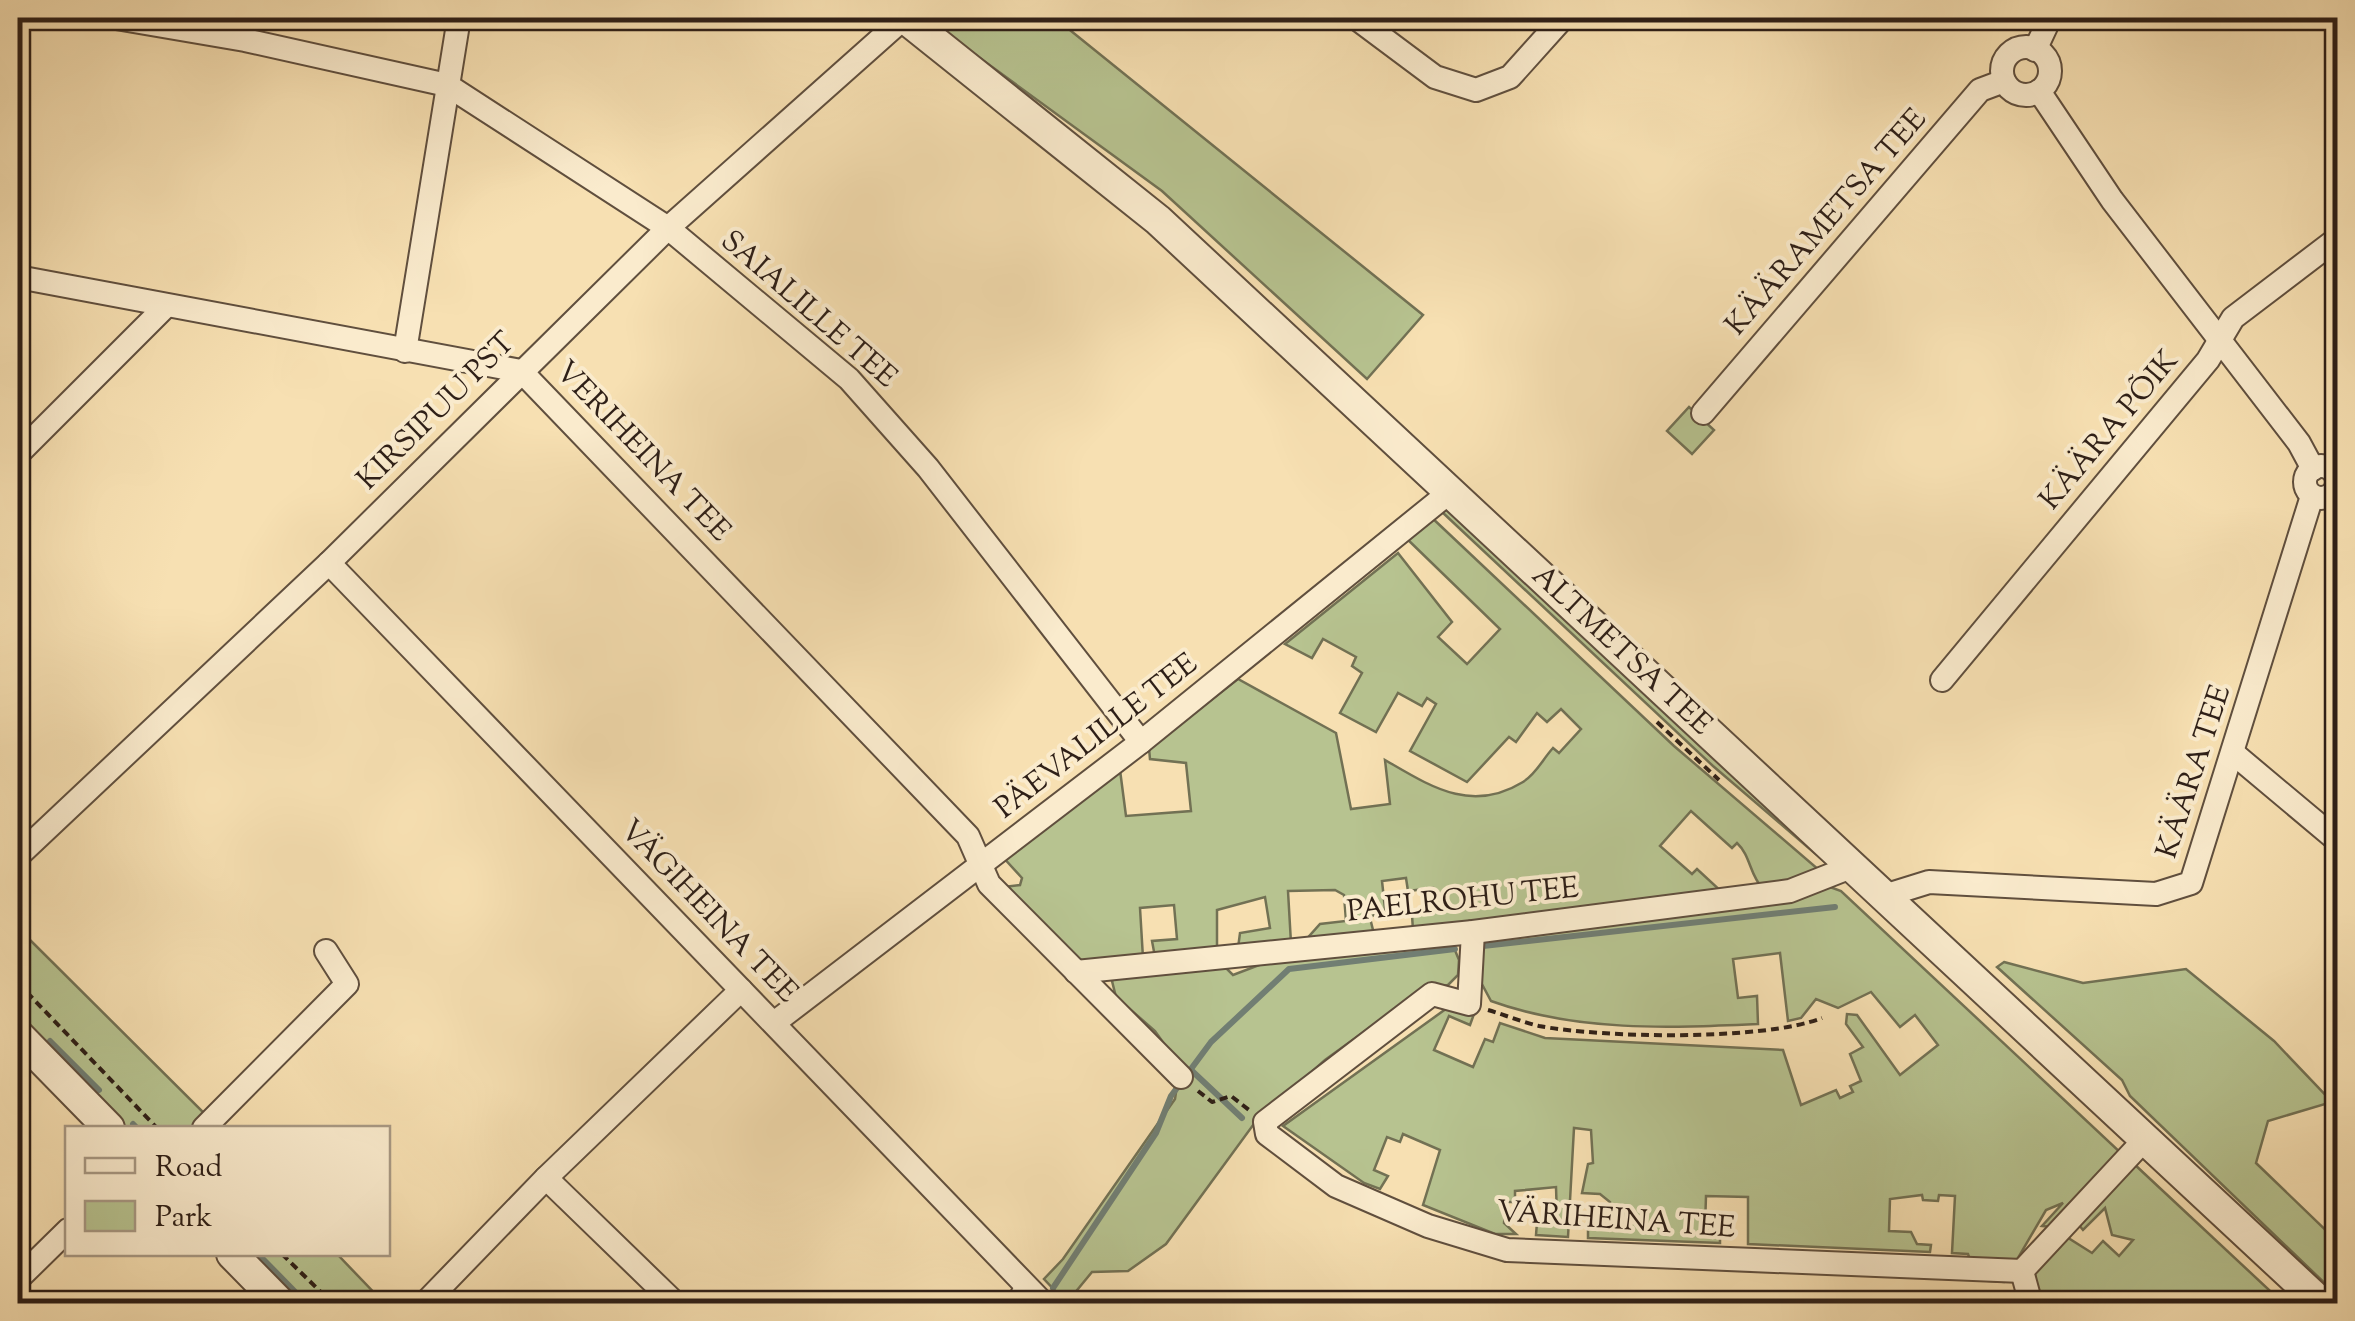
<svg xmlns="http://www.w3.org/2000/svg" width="2355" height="1321" font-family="'Sorts Mill Goudy',serif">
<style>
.green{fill:#b7c390;stroke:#727154;stroke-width:2.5}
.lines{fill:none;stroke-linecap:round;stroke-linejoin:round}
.stream{stroke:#717e73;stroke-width:6}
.service-casing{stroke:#604f3e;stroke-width:15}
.minor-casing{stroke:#604f3e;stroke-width:26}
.tertiary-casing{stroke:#604f3e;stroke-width:34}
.path{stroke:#2e1f17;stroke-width:4;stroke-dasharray:8 5;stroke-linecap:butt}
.service{stroke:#faebcd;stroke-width:11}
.minor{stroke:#faebcd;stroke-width:22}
.tertiary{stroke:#faebcd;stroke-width:30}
.labels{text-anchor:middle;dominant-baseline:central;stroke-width:8;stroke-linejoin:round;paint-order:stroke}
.street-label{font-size:30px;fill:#2e1f17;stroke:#faebcd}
</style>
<rect width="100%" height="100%" fill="#f7e0b2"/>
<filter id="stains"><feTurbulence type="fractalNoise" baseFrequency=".002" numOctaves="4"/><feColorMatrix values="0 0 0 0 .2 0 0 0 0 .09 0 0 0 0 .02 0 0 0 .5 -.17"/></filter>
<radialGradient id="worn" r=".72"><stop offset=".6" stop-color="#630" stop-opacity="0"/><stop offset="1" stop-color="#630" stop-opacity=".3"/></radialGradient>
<g class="green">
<path d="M925 18H1055L1423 315 1367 379 1162 191Z"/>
<path d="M1689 407 1714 430 1692 454 1667 431Z"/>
<path d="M1446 507 1452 508 1825 862 1713 766 1441 511Z"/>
<path d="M1429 515 1674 746 1819 870 1763 889C1749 874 1751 856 1737 843L1732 848 1691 811 1660 846 1692 874 1697 869 1723 893 1413 930 1412 915 1436 912 1433 888 1408 891 1406 878 1382 881 1386 918 1377 912 1370 918 1374 934 1304 942 1320 924 1346 921 1344 895 1335 890 1288 891 1291 943 1238 948 1240 933 1270 928 1265 897 1217 910V950L1155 957 1152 941 1177 939 1174 905 1140 908 1143 958 1079 965 1004 887 1020 885 1022 878 1001 855 1120 770 1126 816 1191 811 1186 763 1150 759 1149 748 1238 679 1336 733 1351 809 1390 804 1385 760C1430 786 1471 814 1523 782 1537 773 1542 760 1553 748L1559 753 1581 729 1561 709 1547 722 1537 713 1516 742 1509 737 1467 782 1410 751 1436 704 1427 698 1422 706 1398 693 1376 732 1340 713 1362 673 1352 666 1356 657 1323 639 1312 658 1285 644 1398 553 1452 622 1438 637 1467 664 1500 629 1404 536Z"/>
<path d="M1830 887 1841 891 2122 1154 2052 1227 2042 1226 2063 1203 2046 1210 2004 1282 1977 1280 1968 1254 1952 1253 1955 1196 1939 1195 1938 1201 1923 1200 1922 1195 1890 1199 1889 1231 1911 1232 1917 1244 1931 1245 1930 1252 1748 1244V1197L1706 1196 1705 1227 1720 1228V1243L1588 1238V1223L1609 1224 1610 1202 1600 1194 1582 1193 1588 1164 1593 1163 1591 1130 1574 1128 1568 1237 1536 1235 1537 1222 1557 1218 1556 1187 1515 1191V1202H1506L1504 1223 1516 1234H1495L1423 1205 1440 1150 1403 1134 1400 1142 1387 1137 1374 1170 1388 1176 1380 1189 1364 1183 1283 1126 1450 1006 1474 1014 1470 1025 1449 1016 1434 1050 1473 1067 1485 1039 1493 1042 1500 1023 1545 1038 1783 1050 1801 1105 1836 1090 1840 1098 1853 1092 1850 1086 1861 1081 1850 1054 1863 1047 1846 1024 1847 1014 1857 1015 1900 1075 1938 1045 1915 1015 1900 1027 1871 992 1838 1008 1816 999 1801 1018 1788 1021 1780 953 1733 959 1738 998 1757 996 1758 1024C1668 1028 1577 1032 1491 1001L1476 973 1481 941Z"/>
<path d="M18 928 219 1128H125L18 1019Z"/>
<path d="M1452 943 1459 960 1458 975 1448 985 1419 992 1325 1060 1256 1121 1166 1244 1128 1271 1092 1272 1073 1295H1059L1044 1279 1063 1259 1175 1099 1180 1066 1155 1031 1116 997 1112 981 1118 976 1222 964 1233 975 1275 959Z"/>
<path d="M2004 962 2083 983 2186 969 2274 1041 2332 1102 2268 1121 2256 1163 2337 1241V1295L2130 1096 2122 1080 1997 967Z"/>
<path d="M2133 1163 2283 1303H2036L2035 1272 2065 1236 2092 1253 2103 1241 2119 1256 2133 1240 2112 1235 2105 1208 2083 1230 2079 1225Z"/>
<path d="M246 1254H337L384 1303H294Z"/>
</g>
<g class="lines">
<g class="stream">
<path d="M1483 946 1835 907"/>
<path d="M18 1009 27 1018"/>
<path d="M50 1041 99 1090"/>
<path d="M1191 1070 1242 1118"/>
<path d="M133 1124 137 1128"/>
<path d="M258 1254 307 1304"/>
<path d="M1053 1288 1156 1133 1171 1096 1211 1042 1289 969 1455 949"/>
</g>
<defs>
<path id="service" d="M1011 1304 1023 1282"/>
<g id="minor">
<path d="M116 18 245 40 447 85 668 228 849 379 928 468 1141 742"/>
<path d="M1356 18 1435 77 1476 90 1510 77 1563 18"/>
<circle cx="2026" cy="71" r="24"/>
<path d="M2035 50 2050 18"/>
<path d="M2039 91 2112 200 2299 443 2313 469"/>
<path d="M18 277 521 371 968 836 989 884 1181 1077"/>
<path d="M405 351 459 18"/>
<path d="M1703 413 1980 90 2004 81"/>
<path d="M18 454 166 306"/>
<circle cx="2321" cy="482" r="16"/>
<path d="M329 563 1044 1304"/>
<path d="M1942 680 2208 360 2233 318 2338 238"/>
<path d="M2233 753 2338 841"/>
<path d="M18 856 329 563 668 228 904 18"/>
<path d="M1884 896 1929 882 2156 894 2191 883 2312 496"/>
<path d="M1473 932 1469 1004 1432 994 1265 1122 1267 1134 1336 1186 1428 1226 1507 1250 2022 1271"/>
<path d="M1076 972 1473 932 1790 891 1851 867"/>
<path d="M774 1023 1141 742 1451 491"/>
<path d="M18 1066 33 1050"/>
<path d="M204 1128 347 984 326 951"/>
<path d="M546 1178 676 1304"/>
<path d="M18 1279 68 1230"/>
<path d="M424 1304 546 1178 741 990"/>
<path d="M2031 1304 2022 1271 2146 1138"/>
</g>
<g id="tertiary">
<path d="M905 18 1158 220 2322 1304"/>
<path d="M18 1035 109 1128"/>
<path d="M232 1254 281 1304"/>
</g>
</defs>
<use href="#service" class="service-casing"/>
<use href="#minor" class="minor-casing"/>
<use href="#tertiary" class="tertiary-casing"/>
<g class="path">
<path d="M1657 722 1719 780"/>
<path d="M18 983 157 1128"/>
<path d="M1488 1010C1505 1015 1522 1022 1539 1026 1603 1038 1763 1041 1822 1018"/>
<path d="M1198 1091 1212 1102 1231 1096 1249 1110"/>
<path d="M282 1254 333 1304"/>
</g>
<use href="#service" class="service"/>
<use href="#minor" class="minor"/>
<use href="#tertiary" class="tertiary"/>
</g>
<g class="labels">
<g class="street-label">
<text transform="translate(1827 223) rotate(-49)">KÄÄRAMETSA TEE</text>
<text transform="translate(808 310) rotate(41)">SAIALILLE TEE</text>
<text transform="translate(437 412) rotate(-45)">KIRSIPUU PST</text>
<text transform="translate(2110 431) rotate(-50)">KÄÄRA PÕIK</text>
<text transform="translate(642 452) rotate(46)">VERIHEINA TEE</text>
<text transform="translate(1621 651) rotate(43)">ALTMETSA TEE</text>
<text transform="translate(1097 737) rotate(-38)">PÄEVALILLE TEE</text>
<text transform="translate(2195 772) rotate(-72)">KÄÄRA TEE</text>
<text transform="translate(1463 901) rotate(-6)">PAELROHU TEE</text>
<text transform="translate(708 912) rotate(46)">VÄGIHEINA TEE</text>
<text transform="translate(1616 1221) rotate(4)">VÄRIHEINA TEE</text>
</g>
</g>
<rect width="2355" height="1321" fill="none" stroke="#f7e0b2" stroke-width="60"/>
<rect x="20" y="20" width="2315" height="1281" fill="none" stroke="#2e1f17" stroke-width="5"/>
<rect x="30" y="30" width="2295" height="1261" fill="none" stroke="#2e1f17" stroke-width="2.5"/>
<rect x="65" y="1126" width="325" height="130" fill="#faebcd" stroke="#a89984" stroke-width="2.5"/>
<rect x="85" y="1158" width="50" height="15" fill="#faebcd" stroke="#a89984" stroke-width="2.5"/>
<text x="155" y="1176" font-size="30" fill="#2e1f17">Road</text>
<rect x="85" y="1201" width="50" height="30" fill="#b7c390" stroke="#a89984" stroke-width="2.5"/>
<text x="155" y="1226" font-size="30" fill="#2e1f17">Park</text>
<rect width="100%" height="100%" filter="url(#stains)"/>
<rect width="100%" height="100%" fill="url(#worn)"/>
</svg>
